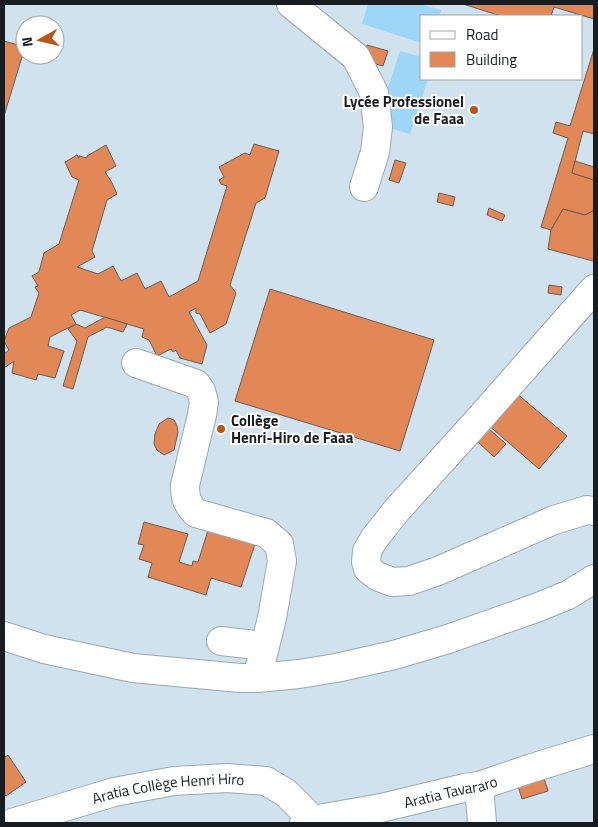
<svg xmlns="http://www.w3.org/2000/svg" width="598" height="827" font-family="'Titillium Web',sans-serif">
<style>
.garden{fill:#9dd6f7}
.building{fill:#e28857;stroke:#6c5d55}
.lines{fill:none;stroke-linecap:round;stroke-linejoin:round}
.minor-casing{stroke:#98a8b3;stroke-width:30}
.major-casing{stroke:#98a8b3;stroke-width:30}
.minor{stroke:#fff;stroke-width:28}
.major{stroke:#fff;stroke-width:28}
.poi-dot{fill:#b85715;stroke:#fff;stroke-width:2}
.labels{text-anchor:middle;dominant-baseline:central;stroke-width:4;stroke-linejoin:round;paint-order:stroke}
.poi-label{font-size:15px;font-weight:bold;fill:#171d21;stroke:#fff;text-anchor:end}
.street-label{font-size:15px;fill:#171d21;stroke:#fff}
</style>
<rect width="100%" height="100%" fill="#d0e2ed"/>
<g class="garden">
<path d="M368 4H420L441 10 439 16H422V43L362 24Z"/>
<path d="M400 51 422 57V79H428L410 134 376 124Z"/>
</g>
<g class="building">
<path d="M463 4H594V19L554 7 551 16H501Z"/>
<path d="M4 41 25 47 4 116Z"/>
<path d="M367 45 388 51 383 66 362 60Z"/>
<path d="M594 49V134L583 131 572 173 594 180V206L593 211 585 215 563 209 551 230 541 227 568 138 553 133 556 122 570 126Z"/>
<path d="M254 144 279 151 265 198 256 203 230 285 236 293 226 324 210 333 200 314 196 313V308L189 312 207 345 202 364 180 358 176 350 173 352 171 349 157 356 149 340 142 337 144 329 80 310 71 315 76 324 50 337 48 346 64 351 55 378 38 374 36 380 12 373 14 361 4 368V354L9 350 4 341 9 328 31 317 39 293 35 287 38 286 32 276 39 272 44 253 59 244 79 180 72 177 65 162 77 155 79 158V156L87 158V156L106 145 116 166 105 172 111 181 117 194 107 200 92 251 95 257 77 267 98 274 113 266 121 281 137 273 145 289 161 281 169 297 198 281 227 186 221 184 219 180 224 177 219 167 245 153 250 155Z"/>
<path d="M395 160 406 163 399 183 389 180Z"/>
<path d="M575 161 594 167V180L572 173Z"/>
<path d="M439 193 455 197 453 206 437 202Z"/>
<path d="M594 206V260L593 261 548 249 551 230 563 209 585 215 593 211Z"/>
<path d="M489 208 505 215 502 221 487 215Z"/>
<path d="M549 285 562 287 561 295 548 293Z"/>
<path d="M270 289 434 340 400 451 235 401Z"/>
<path d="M105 317 127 324 123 332 107 327 88 337 73 389 63 386 77 341 68 329 76 324 85 328Z"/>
<path d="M515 392 567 436 539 469 487 424Z"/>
<path d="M168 418 174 420 177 426 178 432 174 450 164 455 157 450 154 444 155 434 159 424Z"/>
<path d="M488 428 506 444 494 457 477 441Z"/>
<path d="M144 522 188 534 179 562 192 566 193 561 198 562 209 527 256 541 241 587 211 578 206 595 148 577 152 563 139 559 144 545 138 544Z"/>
<path d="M8 755 26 782 6 796 4 793V758Z"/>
<path d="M544 778 548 791 522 799 518 786Z"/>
</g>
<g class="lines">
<defs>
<g id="minor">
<path d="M291 4 356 57 374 93 378 127 375 152 364 187"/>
<path d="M594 289 473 426 396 511 374 539 367 551 366 562 368 569 377 576 392 582 409 581 438 571 554 520 587 510 594 511"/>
<path d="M136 363 196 384 201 391 204 402 202 415 185 485C185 498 187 504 196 513L266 533 279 544 282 561 272 618 257 678"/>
<path d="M4 636 44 649 133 668 240 678H257L299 674 336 668 394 655 448 639 536 608 568 595 594 579"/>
<path d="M221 641 265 646"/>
<path d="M479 786 482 823"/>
<path id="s1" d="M12 823 114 792 174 781 227 778 266 781 286 793 313 820"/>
</g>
<g id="major">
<path id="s2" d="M304 823 313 820 381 808 464 788 479 786 532 768 594 749"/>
</g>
</defs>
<use href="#minor" class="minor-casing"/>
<use href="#major" class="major-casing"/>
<use href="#minor" class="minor"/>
<use href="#major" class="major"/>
</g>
<g class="poi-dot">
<circle cx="474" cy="110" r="5"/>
<circle cx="221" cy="429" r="5"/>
</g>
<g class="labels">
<g class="poi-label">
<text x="464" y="101">Lycée Professionel<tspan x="464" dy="17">de Faaa</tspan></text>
<text x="231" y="420" text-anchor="start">Collège<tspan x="231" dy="17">Henri-Hiro de Faaa</tspan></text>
</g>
<g class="street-label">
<text stroke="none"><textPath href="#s1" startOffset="161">Aratia Collège Henri Hiro</textPath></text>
<text stroke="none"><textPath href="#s2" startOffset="150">Aratia Tavararo</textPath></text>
</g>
</g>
<rect width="598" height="827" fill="none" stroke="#171d21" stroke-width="10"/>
<rect x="420" y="15" width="162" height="65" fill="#ffffff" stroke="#a2a5a6"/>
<rect x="430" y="31" width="25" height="8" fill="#ffffff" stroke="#a2a5a6"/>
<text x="466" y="40" font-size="15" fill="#171d21">Road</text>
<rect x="430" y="52" width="25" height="15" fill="#e28857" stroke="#a2a5a6"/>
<text x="466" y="65" font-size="15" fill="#171d21">Building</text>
<g transform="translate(40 40) rotate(262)"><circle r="24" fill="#ffffff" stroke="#a2a5a6"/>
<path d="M0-4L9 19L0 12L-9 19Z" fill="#b85715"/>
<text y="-8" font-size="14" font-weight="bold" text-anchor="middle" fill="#171d21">N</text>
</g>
</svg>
